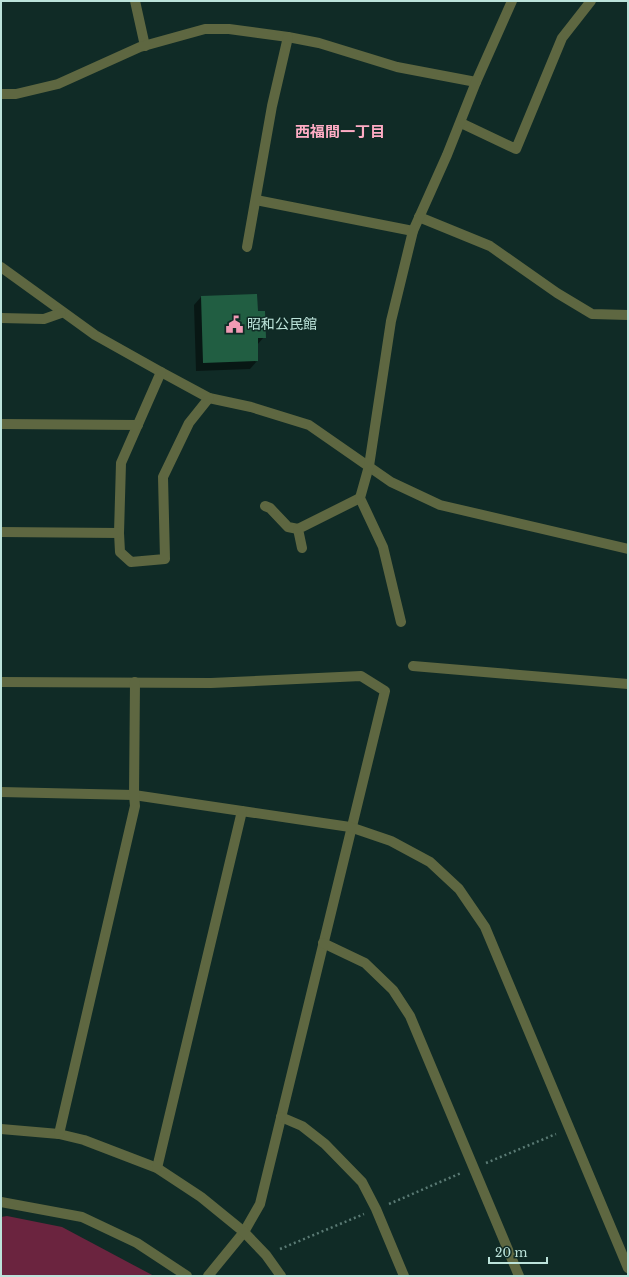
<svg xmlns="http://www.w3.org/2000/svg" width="629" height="1277" font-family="'Libre Baskerville','Noto Sans JP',serif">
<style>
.green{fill:#6b243f}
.shadow{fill:#0007}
.building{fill:#215e42}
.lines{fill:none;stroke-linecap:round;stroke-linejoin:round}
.path{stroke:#5a7a74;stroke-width:2.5;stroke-dasharray:2 3;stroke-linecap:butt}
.minor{stroke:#5e6741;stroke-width:10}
.labels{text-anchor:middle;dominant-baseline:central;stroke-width:3;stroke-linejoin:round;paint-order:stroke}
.poi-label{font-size:14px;fill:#bce3da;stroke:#102b26;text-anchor:start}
.neighbourhood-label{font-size:15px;font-weight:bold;fill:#feacc4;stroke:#102b26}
</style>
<rect width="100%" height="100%" fill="#102b26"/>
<path class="green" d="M7 1216 62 1227 154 1276H1V1217Z"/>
<path class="shadow" d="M201 297 257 312 264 337 257 345V361L250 369 196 371 194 305Z"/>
<path class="building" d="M257 294 258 311H265L266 338H258V361L203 363 201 296Z"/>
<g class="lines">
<g class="path">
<path d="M486 1163 556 1134"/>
<path d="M389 1204 461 1173"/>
<path d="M280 1249 364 1214"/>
</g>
<g class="minor">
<path d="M135 1 145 46"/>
<path d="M1 94H16L58 84 140 47 205 29H229L288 37 319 43 397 67 476 82"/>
<path d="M461 123 516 149 562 38 591 1"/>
<path d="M256 200 413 231"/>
<path d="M419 217 490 246 557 293 592 314 628 315"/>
<path d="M247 247 272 106 288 37"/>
<path d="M1 267 95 335 161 372 209 398 251 407 309 425 391 482 440 505 628 549"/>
<path d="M1 318 44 319 61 313"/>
<path d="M161 372 121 463 119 533 120 552 131 562 165 559 163 477 189 423 209 398"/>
<path d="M1 424 138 425"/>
<path d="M265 506 270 508 288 527 298 529"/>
<path d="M1 532 119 533"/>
<path d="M302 548 298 529 360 498"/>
<path d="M401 622 383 547 360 498 369 466 391 321 413 231 447 155 476 82 512 1"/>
<path d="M413 666 628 684"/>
<path d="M1 682 211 683 361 676 385 691 260 1204 244 1232 208 1276"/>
<path d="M1 792 134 795 350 827 391 841 430 862 459 889 485 927 628 1268"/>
<path d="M323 943 365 963 393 990 410 1016 519 1276"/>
<path d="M281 1117 302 1126 325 1144 362 1182 376 1209 404 1276"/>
<path d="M1 1129 59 1134 84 1140 157 1168 201 1197 244 1232 266 1255 281 1276"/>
<path d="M59 1134 135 806 134 795 135 682"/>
<path d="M157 1168 242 811"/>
<path d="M1 1202 82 1217 137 1243 187 1276"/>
</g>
</g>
<defs>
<symbol id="civic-bare" viewBox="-9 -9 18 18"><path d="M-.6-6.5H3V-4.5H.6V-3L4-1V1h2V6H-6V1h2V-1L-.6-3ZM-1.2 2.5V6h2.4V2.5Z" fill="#f09ab4" stroke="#102b26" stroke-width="2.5" paint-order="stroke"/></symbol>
</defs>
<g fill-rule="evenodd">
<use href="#civic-bare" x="222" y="312" width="25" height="25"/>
</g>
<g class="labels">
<g class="poi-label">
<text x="247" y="324">昭和公民館</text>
</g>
<g class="neighbourhood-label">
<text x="340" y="131">西福間一丁目</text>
</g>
</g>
<rect width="629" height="1277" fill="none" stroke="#bce3da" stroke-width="4"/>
<path d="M489 1257v6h58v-6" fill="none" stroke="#bce3da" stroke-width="2"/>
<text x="495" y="1257" font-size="12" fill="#bce3da" stroke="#102b26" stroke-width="3" paint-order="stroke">20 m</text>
</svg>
